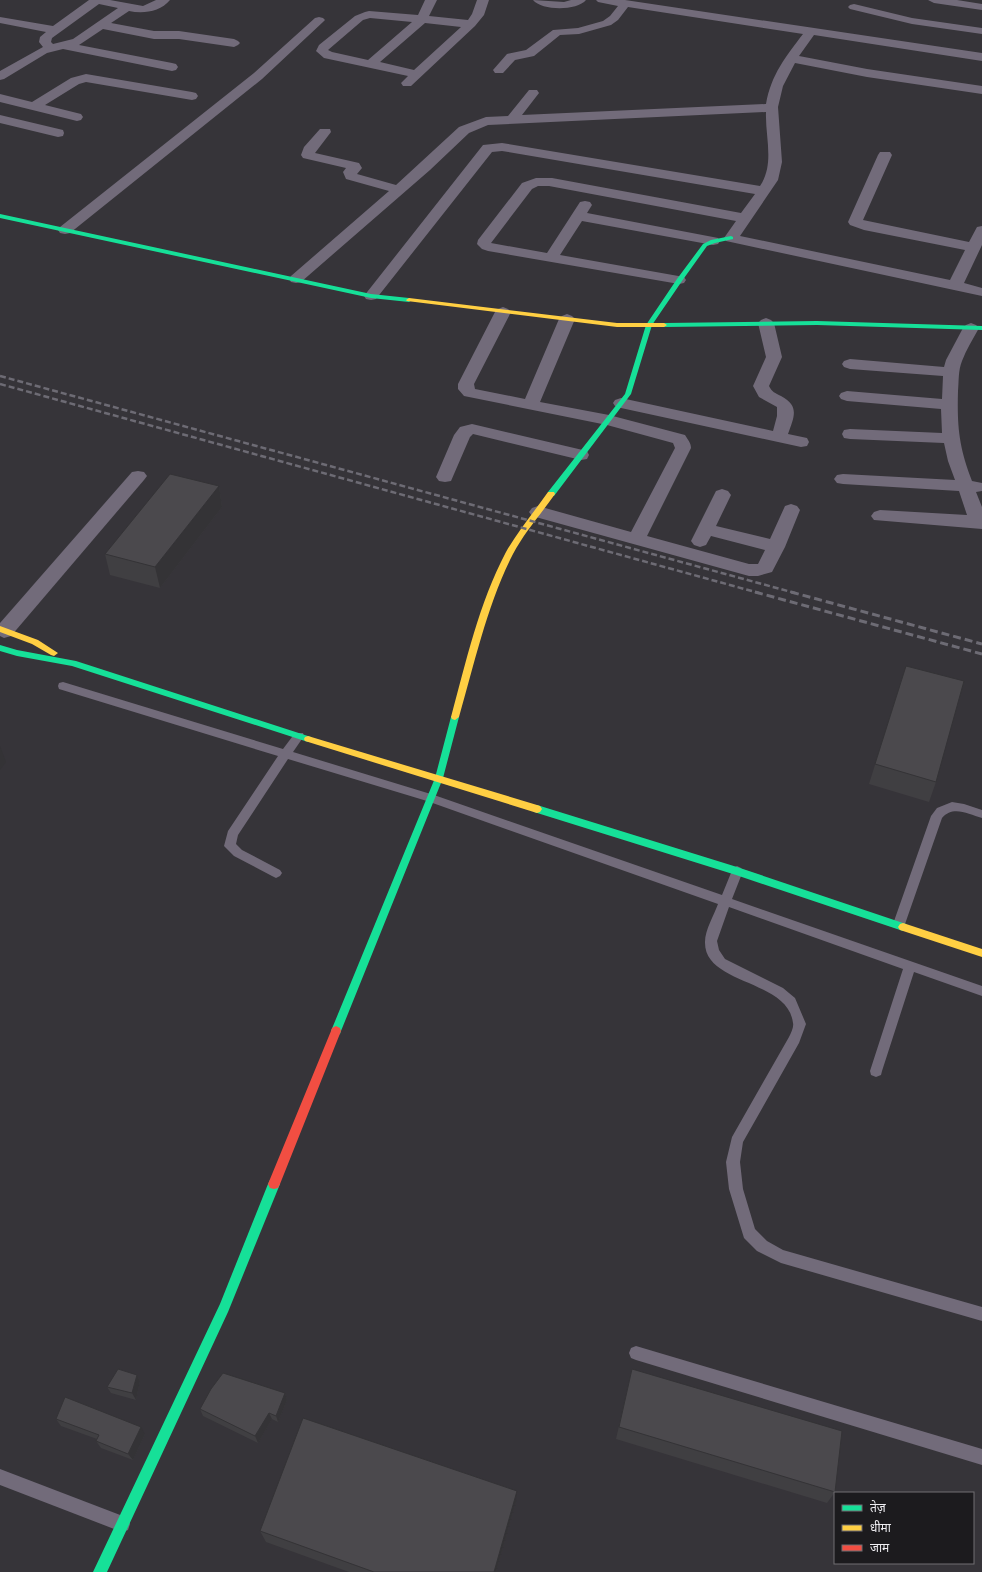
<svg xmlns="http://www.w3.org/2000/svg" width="982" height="1572" font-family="Lato,'Noto Sans Devanagari',sans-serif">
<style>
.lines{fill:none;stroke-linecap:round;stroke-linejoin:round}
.lane{fill:#726b7a;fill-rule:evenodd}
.street{fill:#726b7a;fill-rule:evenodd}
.fast{fill:#16e098;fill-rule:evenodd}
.slow{fill:#ffcf43;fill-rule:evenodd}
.jam{fill:#f24e42;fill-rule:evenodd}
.rail-far1{stroke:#6d6b74;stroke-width:2.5;stroke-dasharray:6 3;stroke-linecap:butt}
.rail{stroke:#6d6b74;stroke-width:3;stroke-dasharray:8 4;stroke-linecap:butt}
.wall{fill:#403f42}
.shaded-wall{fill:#343336}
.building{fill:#4b494d;stroke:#343336}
</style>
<rect width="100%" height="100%" fill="#363439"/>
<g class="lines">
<g class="lane">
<path d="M63 682 283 749 295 733H303L304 736 293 752 434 795 722 895 733 868 737 866 741 868 743 871 732 899 982 986V996L914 972 882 1071 881 1075 876 1077 871 1075 870 1071 903 969 729 907 717 941 719 950 725 959 783 988 795 998 806 1024 799 1043 743 1142 740 1162 743 1189 755 1229 767 1241 783 1250 982 1307V1321L781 1263 757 1251 744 1238 729 1189 726 1162 732 1137 789 1037C791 1033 794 1027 793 1023 788 979 704 985 705 942 705 930 714 915 718 904L427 801 288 759 238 835 236 844 242 850 280 870 282 873 280 876 276 878 272 876 234 856 224 846 228 831 278 756 59 689 58 686 59 683Z"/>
<path d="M952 802 964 804 982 810V818C968 814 953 805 942 818L905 924 903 927 899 929 895 927 893 924 931 816 937 808Z"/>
<path d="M636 1346 982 1449V1465L636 1360 631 1358 629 1353 631 1348Z"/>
<path d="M0 1469 128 1518 130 1524 128 1530 122 1532 0 1485Z"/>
</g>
<g class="street">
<path d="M89 0H110L143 6 156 0H170C160 12 143 14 129 11L111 23 154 31H179L234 39 238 41 240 43 238 45 234 47 179 39H154L103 29 79 45 172 63 176 64 178 67 176 70 172 71 63 49 47 53 4 79 0 80V71L43 47 39 42 40 37 46 32 0 23V17L53 26ZM99 4 118 8 73 39 53 44 51 42 52 38Z"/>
<path d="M425 0H437L429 16 468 20 472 14 477 0H489L484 15 475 26 411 86H403L401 83 408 76 324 58 316 51 319 45 355 16 365 12 369 11 418 15ZM370 18 412 22 368 60 332 52 328 50 363 20ZM425 23 461 27 414 70 380 62Z"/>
<path d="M533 0 564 2 571 0H586C577 11 542 11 533 0Z"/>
<path d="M596 0H625L982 53V61L814 35 799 56 867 69 982 86V94L867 77 795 63 783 86 778 107 782 162 778 180 740 236 950 280 965 250 864 230 850 225 848 222 878 155 880 152H890L892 155 863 220 969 242 977 227 982 226V245L964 283 982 288V296L726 241 724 238 736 221 549 186H538L532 189 491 243 547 253 580 202 585 201 590 202 592 205 587 213 713 237 718 238 720 241 718 244 713 245 582 221 560 255 684 277 686 280 684 283 679 284 488 251 482 249 477 244 478 240 522 183 536 178H552L741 213 755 194 502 151 492 152 376 299 371 300 366 299 364 296 483 145 502 143 760 186C775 164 765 137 766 112L488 125 469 133 430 170 301 282 296 283 291 282 289 279 291 276 389 191 346 179 343 172 346 168 303 158 301 155 304 147 320 129H330L331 132 315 153 359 163 362 168 357 174 396 185 459 127 486 117 508 116 529 90H537L539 93 522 115 766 104C771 75 786 56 803 34L628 7 618 20 611 25 579 34 560 35 534 56 515 60 503 73H495L493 70 507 54 526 50 553 30 578 28 603 21 610 16 618 6 598 2Z"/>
<path d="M928 0H957L982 4V10L934 3Z"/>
<path d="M854 4 912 18 982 28V34L912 24 850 9 848 7 850 5Z"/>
<path d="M319 17 323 18 325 20 323 22 262 79 70 233 65 234 60 233 58 230 60 227 254 73 315 18Z"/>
<path d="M86 74 192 92 196 93 198 96 196 99 192 100 86 82 79 84 45 105 81 114 83 117 81 120 77 121 0 102V94L32 102 71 78Z"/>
<path d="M0 115 63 130 64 133 63 136 58 137 0 123Z"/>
<path d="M503 307 508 309 511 312 474 384 475 389 525 399 559 319 562 316 567 314 572 316 575 319 540 402 609 415 685 435C688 440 691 443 691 448L647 536 749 564H758L765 550 711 536 706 545 700 547 694 545 691 541 716 491 722 489 728 491 731 495 716 526 770 539 785 506 791 504 797 506 800 510 785 547 772 572 758 576H749L532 516 529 512 532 508 538 506 631 532 675 448 673 443 607 425 464 396 458 389V384L495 312 498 309Z"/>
<path d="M766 318 771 320 774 323 782 357 769 386C772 392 775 393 781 396 800 406 794 417 788 434L807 438 809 442 807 446 801 447 621 408 615 406 613 403 615 400 621 398 773 431 777 416V407L759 397 753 386 766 357 758 323 761 320Z"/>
<path d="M971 323 976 325 979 328C973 339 966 350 962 361 958 371 959 381 958 391 957 427 959 447 972 481L982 483V491L976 492 982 507V529L874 520 871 516 874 512 880 510 967 515 959 491 843 484 837 483 834 479 837 475 843 474 955 480 948 461 944 443 850 439 844 438 842 434 844 430 850 429 942 433 941 409 847 401 841 399 839 396 841 393 847 391 942 399 943 376 850 369 844 367 842 364 844 361 850 359 944 367 946 360 963 328 966 325Z"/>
<path d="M472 424 587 451 589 455 587 459 581 460 473 434 470 437 451 481 445 482 439 481 436 477 454 435 460 427Z"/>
<path d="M138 471 144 472 147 476 144 480 11 636 4 638 0 636V623L132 472Z"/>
</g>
<g class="fast">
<path d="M0 214 371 294 409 298 412 300 409 302 371 298 0 218Z"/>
<path d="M731 236 733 237V239L715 243 707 246 682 281 652 325 631 394 554 496H548V492L625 394 646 325 677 279 703 244 711 240Z"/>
<path d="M817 321 982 326V330L817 325 664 327 661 325 664 323Z"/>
<path d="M0 645 17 650 76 661 311 737 312 739 308 742 72 666 17 656 0 651Z"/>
<path d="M455 714 459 717 443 778 341 1031 340 1034 336 1036 332 1034 331 1031 435 778 451 717Z"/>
<path d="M537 805 737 867 906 924 908 927 906 930 903 931 736 875 534 812 532 809 534 806Z"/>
<path d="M274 1179 278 1180 280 1184 228 1312 107 1572H93L220 1304 268 1184 270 1180Z"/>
</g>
<g class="slow">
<path d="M409 298 617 323H664L667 325 664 327H617L407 301 406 300Z"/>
<path d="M548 492H554L555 494C541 514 524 533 513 554 487 605 475 662 459 717L455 720 452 719 451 717C466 662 479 603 506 552 518 531 534 512 548 492Z"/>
<path d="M0 626 38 640 58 653 54 656 51 655 32 644 0 632Z"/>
<path d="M308 736 537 805 540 806 542 809 540 812 537 813 305 741 304 739 305 737Z"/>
<path d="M903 923 982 949V957L900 930 898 927 900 924Z"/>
</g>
<path class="jam" d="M336 1026 340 1028 341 1031 280 1184 278 1188 274 1189 270 1188 268 1184 331 1031 332 1028Z"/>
<g class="rail-far1">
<path d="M0 376 795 593"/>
<path d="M0 384 759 593"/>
</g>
<g class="rail">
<path d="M755 592 982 654"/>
<path d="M791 592 982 644"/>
</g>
</g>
<g class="wall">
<path d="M219 486 222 507 160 588 110 575 105 554Z"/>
<path d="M906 666 936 782 929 802 869 784Z"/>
<path d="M632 1369 835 1492 827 1503 616 1439Z"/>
<path d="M137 1375 140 1381 136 1400 111 1393 107 1387Z"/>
<path d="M285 1393 287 1400 278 1422 272 1419 258 1443 203 1416 200 1409Z"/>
<path d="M56 1419 145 1434 133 1460 101 1448 96 1441 97 1439 61 1426Z"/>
<path d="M516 1502 496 1572H349L266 1542 260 1531Z"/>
</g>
<g class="shaded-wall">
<path d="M219 486 222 507 160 588 155 567Z"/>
<path d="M0 746 6 762 0 770Z"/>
<path d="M137 1375 140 1381 136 1400 132 1393Z"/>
<path d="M285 1393 287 1400 278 1422 276 1416Z"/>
<path d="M269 1413 272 1419 258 1443 255 1436Z"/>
<path d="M141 1427 145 1434 133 1460 128 1454Z"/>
<path d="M517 1491 516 1502 496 1572H494Z"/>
</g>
<g class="building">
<path d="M170 474 219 486 155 567 105 554Z"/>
<path d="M906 666 964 681 936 782 875 764Z"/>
<path d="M118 1369 137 1375 132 1393 107 1387Z"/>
<path d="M632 1369 842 1431 835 1492 619 1427Z"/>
<path d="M223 1373 285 1393 276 1416 269 1413 255 1436 200 1409 211 1389Z"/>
<path d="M65 1397 141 1427 128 1454 96 1441 99 1435 56 1419Z"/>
<path d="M303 1418 517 1491 494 1572H374L260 1531Z"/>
</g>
<rect x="834" y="1492" width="140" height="72" fill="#1c1b1e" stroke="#706f73"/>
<rect x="842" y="1505" width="20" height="6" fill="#16e098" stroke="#706f73"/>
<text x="870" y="1512" font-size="12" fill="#efeef2">तेज़</text>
<rect x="842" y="1525" width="20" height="6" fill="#ffcf43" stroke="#706f73"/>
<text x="870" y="1532" font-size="12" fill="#efeef2">धीमा</text>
<rect x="842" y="1545" width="20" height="6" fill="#f24e42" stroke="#706f73"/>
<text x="870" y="1552" font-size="12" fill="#efeef2">जाम</text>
</svg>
